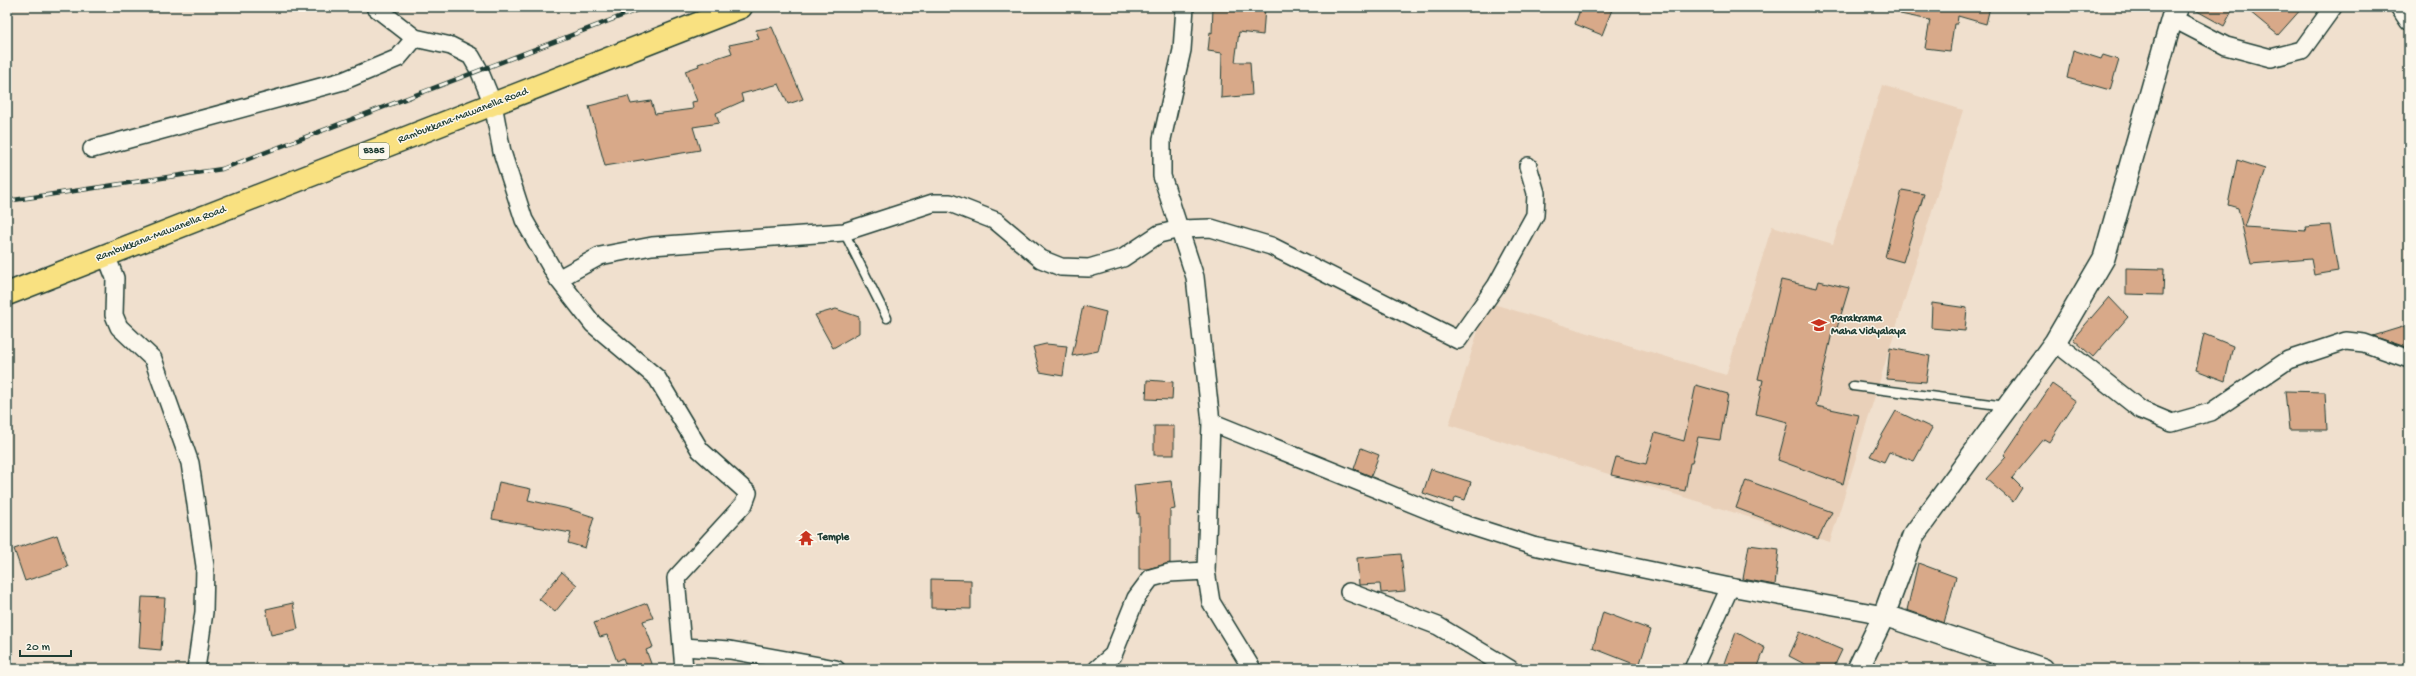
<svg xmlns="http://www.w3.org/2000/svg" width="2416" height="676" font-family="'Gochi Hand',sans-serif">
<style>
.built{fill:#e9d0b9}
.building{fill:#d8a989;stroke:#1f3d34}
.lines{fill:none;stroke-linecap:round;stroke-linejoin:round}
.service-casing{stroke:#1f3d34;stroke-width:11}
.minor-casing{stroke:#1f3d34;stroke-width:20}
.tertiary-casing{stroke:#1f3d34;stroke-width:24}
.primary-casing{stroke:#1f3d34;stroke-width:25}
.service{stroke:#fbf7ec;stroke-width:8}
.minor{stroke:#fbf7ec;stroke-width:17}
.tertiary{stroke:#fbf7ec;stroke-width:21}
.primary{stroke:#f9e181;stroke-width:22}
.rail-casing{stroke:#1f3d34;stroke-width:4.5}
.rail{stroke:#fbf7ec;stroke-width:3;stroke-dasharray:9;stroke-linecap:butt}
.labels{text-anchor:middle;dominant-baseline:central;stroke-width:3;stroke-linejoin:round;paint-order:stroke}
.shield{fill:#fbf7ec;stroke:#61756b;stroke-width:1}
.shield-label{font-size:10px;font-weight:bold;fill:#1f3d34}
.street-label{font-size:11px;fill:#1f3d34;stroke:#fbf7ec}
.poi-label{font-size:11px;font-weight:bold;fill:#1f3d34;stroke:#fbf7ec;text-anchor:start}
</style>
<rect width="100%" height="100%" fill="#f0e0ce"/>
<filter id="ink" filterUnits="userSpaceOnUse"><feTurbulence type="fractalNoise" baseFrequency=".025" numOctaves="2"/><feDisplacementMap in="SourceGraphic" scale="8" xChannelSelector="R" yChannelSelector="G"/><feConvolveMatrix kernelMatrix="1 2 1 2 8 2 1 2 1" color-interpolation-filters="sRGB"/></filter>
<g filter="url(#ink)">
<path class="built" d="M1882 85 1963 110 1830 542 1449 425 1487 302 1726 375 1772 226 1833 244Z"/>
<g class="building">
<path d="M1213 7H1265L1263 35 1239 32 1235 62H1250L1252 95 1221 98 1222 53 1208 51 1210 32 1212 33Z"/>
<path d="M1581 7H1613L1602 35 1575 24Z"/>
<path d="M1900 7H1990L1986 24 1958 16 1957 24H1954L1950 51 1925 48 1930 20 1900 14Z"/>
<path d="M2190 7H2234L2224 26Z"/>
<path d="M2244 7H2303L2278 35Z"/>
<path d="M772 27 803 99 788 104 779 84 741 94 743 101 716 113 719 123 693 127 700 150 605 166 589 106 628 96 631 104 651 101 655 114 693 109 692 102 697 101 685 71 699 66 698 64 732 53 729 45 759 39 756 30Z"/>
<path d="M2073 50 2101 59 2103 55 2119 60 2110 90 2067 78Z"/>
<path d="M2237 160 2265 169 2245 227 2306 231 2305 227 2330 225 2338 271 2314 275 2311 259 2251 264 2238 208 2228 205Z"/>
<path d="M1902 190 1924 194 1903 262 1885 257Z"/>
<path d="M2126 268 2164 269 2163 295 2126 294Z"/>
<path d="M1781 280 1817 288 1819 281 1849 288 1837 328H1833L1816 406 1859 415 1843 484 1778 460 1788 422 1756 414 1763 380 1758 379Z"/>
<path d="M2109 297 2128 317 2093 357 2073 339Z"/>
<path d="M1932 303 1967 308 1965 331 1931 328Z"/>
<path d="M1083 306 1106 312 1098 351 1072 356Z"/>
<path d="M836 309 859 317V333L833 348 815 315Z"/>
<path d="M2409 325V348L2373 336Z"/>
<path d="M2204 334 2233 346 2225 381 2196 370Z"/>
<path d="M1046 344 1067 346 1063 376 1040 372 1033 347Z"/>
<path d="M1890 348 1930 356 1926 382 1887 379Z"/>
<path d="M1147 380 1173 382 1172 400 1146 399Z"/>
<path d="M2052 384 2076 401 2049 442 2044 439 2012 478 2022 488 2013 502 1986 479 2006 457 2004 455Z"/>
<path d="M1696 385 1728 394 1720 440 1698 437 1692 463H1690L1685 491 1611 475 1616 457 1646 464 1655 433 1684 441Z"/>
<path d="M2285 391 2325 392 2327 430H2289Z"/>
<path d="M1896 411 1932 428 1914 461 1889 452 1884 462 1870 456Z"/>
<rect x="1154" y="426" width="20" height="29"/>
<path d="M1361 448 1379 455 1371 476 1354 469Z"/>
<path d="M1431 469 1471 482 1465 500 1456 497 1453 503 1423 493Z"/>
<path d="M1746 480 1832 512 1818 539 1736 508Z"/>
<path d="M1171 481 1175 509 1170 510V563L1147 569H1139V513L1137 514 1134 485Z"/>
<path d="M499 482 531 489 528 500 569 509 594 517 585 548 568 543 571 533 492 519Z"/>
<path d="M57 535 68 567 25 581 14 549Z"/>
<path d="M1749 545 1779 549 1775 585 1743 579Z"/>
<path d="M1401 554 1405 591 1381 593 1380 584 1359 585 1357 558Z"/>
<path d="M1918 563 1956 577 1944 623 1907 610Z"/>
<path d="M562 572 577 585 555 612 539 599Z"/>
<path d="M931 579 971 580V609L931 608Z"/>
<path d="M142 597 165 598 161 650 139 648Z"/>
<path d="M293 603 298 629 271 635 266 609Z"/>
<path d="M647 603 653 618 643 621 653 647 646 650 653 669H627L623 658 617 661 607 635 600 637 594 623Z"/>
<path d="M1603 612 1651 630 1639 666 1593 648Z"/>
<path d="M1736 632 1765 648 1757 669H1723Z"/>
<path d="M1800 632 1842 650 1833 669H1814L1789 656Z"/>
</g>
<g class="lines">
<defs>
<g id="service">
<path d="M844 232 887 318"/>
<path d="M1853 386 2006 406"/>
</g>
<g id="minor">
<path d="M375 7 415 38 451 46 471 56 479 70 493 104 502 152 524 220 558 279 593 324 657 378 700 450 748 493 744 504 676 578 684 669"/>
<path d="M1185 7 1182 50 1162 139V176L1195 277 1211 422 1206 571 1211 602 1252 669"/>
<path d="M2399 7 2409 22"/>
<path d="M2172 18 2226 46 2271 58 2302 50 2333 7"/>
<path d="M92 149 343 81 398 58 415 38"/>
<path d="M106 255 115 278 114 315 119 327 153 359 190 463 205 566 204 612 196 669"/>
<path d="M558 279 600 256 652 246 844 232 933 203H950L996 221 1041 259 1061 267 1089 268 1123 258 1159 234 1180 229 1211 228 1271 246 1458 340 1496 286 1535 215 1536 193 1528 166"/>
<path d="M2055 342 2141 410 2172 423 2211 412 2288 360 2346 341 2364 343 2409 359"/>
<path d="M1211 422 1458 522 1533 546 1730 587 1884 615"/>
<path d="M1349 592 1438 626 1510 669"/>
<path d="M683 647 730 650 836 669"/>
<path d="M1097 669 1113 655 1136 598 1151 578 1169 573 1206 571"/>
<path d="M1693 669 1730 587"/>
</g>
<g id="tertiary">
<path d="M1884 615 2043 669"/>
<path d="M1858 669 1884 615 1913 536 2055 342 2104 258 2172 18 2178 7"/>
</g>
<path id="primary" d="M7 294 741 7"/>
</defs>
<use href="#service" class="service-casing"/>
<use href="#minor" class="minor-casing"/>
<use href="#tertiary" class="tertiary-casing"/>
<use href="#primary" class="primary-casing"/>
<use href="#service" class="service"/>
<use href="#minor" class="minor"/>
<use href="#tertiary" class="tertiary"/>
<use href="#primary" class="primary"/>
<defs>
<path id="rail" d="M7 201 222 169 645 7"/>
</defs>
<use href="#rail" class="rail-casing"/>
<use href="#rail" class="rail"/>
</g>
</g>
<defs>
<symbol id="school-bare" viewBox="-9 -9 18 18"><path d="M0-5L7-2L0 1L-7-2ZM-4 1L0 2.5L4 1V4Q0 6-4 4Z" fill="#c8321e" stroke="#fbf7ec" stroke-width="2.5" paint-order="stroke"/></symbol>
<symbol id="temple-bare" viewBox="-9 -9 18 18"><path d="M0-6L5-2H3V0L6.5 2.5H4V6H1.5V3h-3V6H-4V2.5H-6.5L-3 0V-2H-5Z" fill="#c8321e" stroke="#fbf7ec" stroke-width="2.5" paint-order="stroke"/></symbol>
</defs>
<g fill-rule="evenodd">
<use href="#school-bare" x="1808" y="314" width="22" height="22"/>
<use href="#temple-bare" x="795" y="527" width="22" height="22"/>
</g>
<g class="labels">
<rect class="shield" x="359" y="143" width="30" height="16" rx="3"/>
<g class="shield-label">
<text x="374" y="151">B385</text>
</g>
<g class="street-label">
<text transform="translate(463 116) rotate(-21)">Rambukkana-Mawanella Road</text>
<text transform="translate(161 234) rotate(-21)">Rambukkana-Mawanella Road</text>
</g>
<g class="poi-label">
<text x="1831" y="319">Parakrama<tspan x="1831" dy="13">Maha Vidyalaya</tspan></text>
<text x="818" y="538">Temple</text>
</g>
</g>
<rect width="2416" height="676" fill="none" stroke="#fbf7ec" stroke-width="24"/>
<rect x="12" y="12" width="2392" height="652" fill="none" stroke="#1f3d34" stroke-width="1.5" filter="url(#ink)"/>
<path d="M20 650v6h51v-6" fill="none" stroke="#1f3d34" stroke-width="2"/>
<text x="26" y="650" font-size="12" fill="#1f3d34" stroke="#fbf7ec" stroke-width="3" paint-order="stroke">20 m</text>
</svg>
